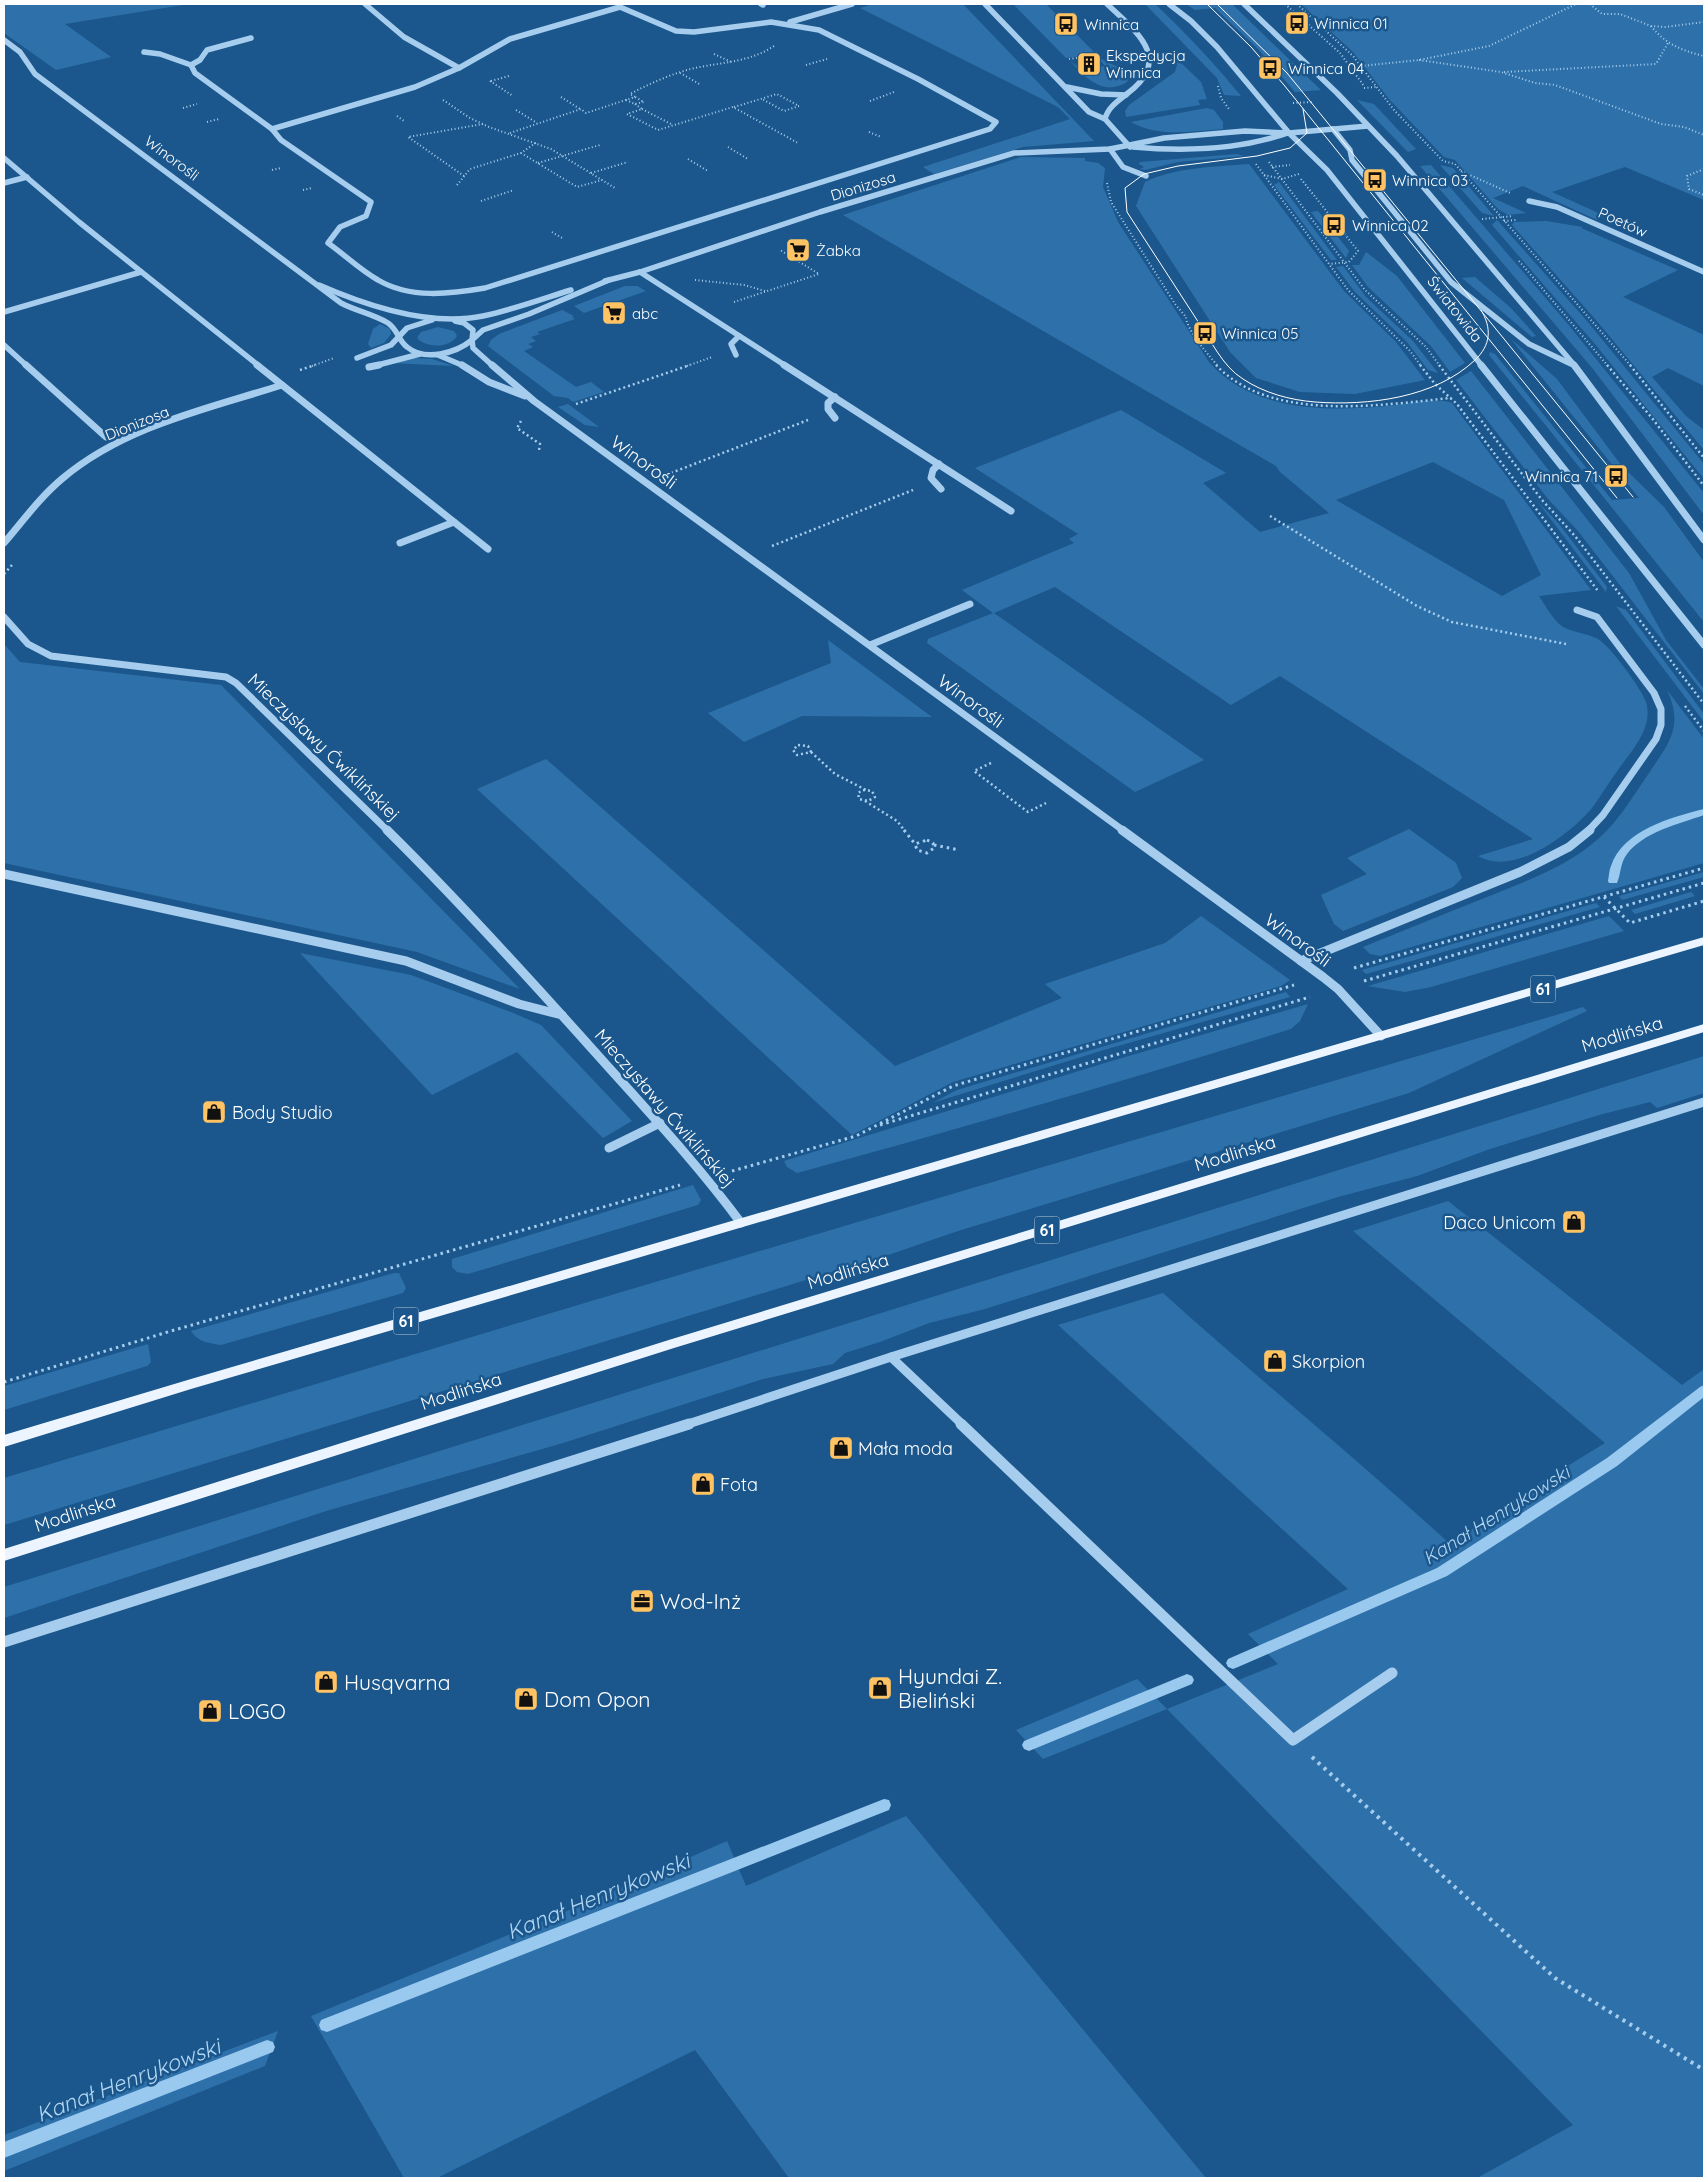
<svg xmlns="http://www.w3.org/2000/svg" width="1708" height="2182" font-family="Quicksand,sans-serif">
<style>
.green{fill:#2e71aa;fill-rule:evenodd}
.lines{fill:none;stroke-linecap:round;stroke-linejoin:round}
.stream{fill:#99c9ef;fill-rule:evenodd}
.path-far3{stroke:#a6cded;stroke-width:2;stroke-dasharray:1 2.5;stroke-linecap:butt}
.path-far2{stroke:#a6cded;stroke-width:2.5;stroke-dasharray:2 3;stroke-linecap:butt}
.path-far1{stroke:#a6cded;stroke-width:3;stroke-dasharray:2.5 4;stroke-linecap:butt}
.path{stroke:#a6cded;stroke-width:4;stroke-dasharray:3 5;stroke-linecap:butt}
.minor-far3{stroke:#a6cded;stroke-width:5.5}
.minor-far2{stroke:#a6cded;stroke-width:7}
.minor-far1{stroke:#a6cded;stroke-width:9}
.minor{stroke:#a6cded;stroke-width:11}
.major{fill:#ecf5ff;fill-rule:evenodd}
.tram{stroke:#fff;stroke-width:1}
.labels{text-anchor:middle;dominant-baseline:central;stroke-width:5;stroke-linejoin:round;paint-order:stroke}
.far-poi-label{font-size:15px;fill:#fff;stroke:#1b578c;text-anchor:start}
.far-street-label{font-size:15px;fill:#fff;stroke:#1b578c}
.shield{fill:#1b578c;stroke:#bbcddc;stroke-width:1}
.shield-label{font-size:16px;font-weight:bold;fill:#fff}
.street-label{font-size:18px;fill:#fff;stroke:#1b578c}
.poi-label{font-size:18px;fill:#fff;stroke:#1b578c;text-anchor:start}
.water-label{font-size:19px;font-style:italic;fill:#b2d7f4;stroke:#1b578c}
.near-poi-label{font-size:21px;fill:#fff;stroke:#1b578c;text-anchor:start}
.near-water-label{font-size:22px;font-style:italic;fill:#b2d7f4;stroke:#1b578c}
</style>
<rect width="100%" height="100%" fill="#1b578c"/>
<g class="green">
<path d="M4 4H189L65 24 111 57 56 70 4 33Z"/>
<path d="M873 4H963L1094 141 1023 147 934 174 923 167 1070 119 1058 107 860 8Z"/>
<path d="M1013 4H1046L1096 54 1066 58Z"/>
<path d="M1145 4H1155C1186 33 1214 63 1241 96L1224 95 1217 78Z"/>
<path d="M1186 4H1232L1321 90 1295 92 1258 49 1215 8 1195 10Z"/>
<path d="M1301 4H1704V200L1625 167 1552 192 1605 216 1597 220 1523 186 1493 198 1526 213 1508 215 1498 209 1455 160 1444 157 1389 99 1353 52Z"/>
<path d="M1097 57 1122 69 1129 77 1127 82C1103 97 1085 77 1070 61L1081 69 1105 66Z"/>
<path d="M1176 58 1201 82 1207 99 1198 100 1200 105 1126 117 1125 111 1129 105 1175 72 1177 65Z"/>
<path d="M1357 100 1374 104 1416 149 1408 152Z"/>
<path d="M1207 108 1214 110 1223 122V129C1192 131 1159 138 1131 122Z"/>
<path d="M1237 154 1244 156 1178 162 1145 170 1140 169 1144 167 1139 164 1140 162Z"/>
<path d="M1021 157 1085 158V161L1098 163 1105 168 1103 187 1118 222 1209 362C1251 411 1327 412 1387 406 1407 404 1433 397 1452 403L1591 590 1539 596C1545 605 1551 616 1559 624 1568 632 1587 633 1598 639 1610 646 1641 688 1646 702 1654 728 1631 751 1618 770 1609 782 1601 796 1592 808 1569 835 1514 877 1478 856L1533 839 1280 676 1231 705 1055 587 994 613 1204 760 1135 792 927 643 928 639 993 613 962 590 1074 543 1069 539 1078 534 975 468 1121 410 1226 473 1203 483 1260 532 1329 513 1280 472 1276 466 843 215ZM1433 462 1504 500 1541 575 1502 596 1336 500Z"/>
<path d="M1249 164 1344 291 1396 342 1425 380 1355 394 1300 392 1256 378 1230 352 1136 206 1145 182C1176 167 1214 167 1249 164Z"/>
<path d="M1431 165 1567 323 1704 493V515L1593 369 1420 166Z"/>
<path d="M1440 165 1453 168 1494 216 1482 213Z"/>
<path d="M1279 182 1337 260H1331L1274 185Z"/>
<path d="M1318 211 1349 251 1346 258 1311 212Z"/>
<path d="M1497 220 1587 321 1704 464V479L1595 344 1492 225Z"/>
<path d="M1546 221 1583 227 1581 228 1678 270 1623 297 1704 335V386L1668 368 1652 377 1686 416 1704 430V450L1596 320 1512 225 1514 222Z"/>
<path d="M1366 252 1397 276 1465 363 1450 372 1431 346 1368 287 1352 265H1359Z"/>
<path d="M1343 266 1366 297 1413 341 1438 373 1428 370 1407 342 1355 292 1336 267Z"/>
<path d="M1475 277 1511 308 1536 336 1532 337 1462 278Z"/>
<path d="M625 286H637L646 291 584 313 574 306Z"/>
<path d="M562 310 574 316 572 317 575 319 537 332 540 334 531 337 536 341 528 344 533 347 524 351 576 387 591 382 604 392 573 402 568 398 554 396 488 346 491 340 499 334Z"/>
<path d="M380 324 390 329 391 334 384 343 371 348 368 344 373 329Z"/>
<path d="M438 327 454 331 457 336C449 348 430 348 419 340L417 338 421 332Z"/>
<path d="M1511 339 1557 379 1621 465 1664 507 1704 562V622L1489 355 1490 352 1495 354 1612 500 1639 498Z"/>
<path d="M413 358 432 359 454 366 391 363Z"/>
<path d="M1471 371 1629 573 1666 640 1704 689V694L1578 531 1548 499 1456 380Z"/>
<path d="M568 404 599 427 585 425 558 407Z"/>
<path d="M1537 501 1559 524 1607 587 1606 592Z"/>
<path d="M1616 606 1626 610 1704 714V722Z"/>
<path d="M828 640 932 717 802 716 744 742 708 713 831 663Z"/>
<path d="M4 644 20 662 221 685 520 989 417 952 4 863Z"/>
<path d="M1667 690 1704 739V863L1380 956 1370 954 1363 947C1404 930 1445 914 1487 897 1524 882 1567 867 1598 839 1619 821 1633 796 1649 773 1669 743 1684 727 1667 690Z"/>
<path d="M546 759 895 1066 1062 998 1045 984 1165 943 1201 916 1290 980 1281 986 953 1082 852 1135 477 789Z"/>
<path d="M1409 829 1456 863 1462 878 1453 887 1343 931 1334 924 1321 895 1367 874 1347 858Z"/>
<path d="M1704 872V877L1622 900 1619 896Z"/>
<path d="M1691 892 1695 896 1635 914 1631 910Z"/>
<path d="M1596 903 1600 907 1366 974 1362 970Z"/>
<path d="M1609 916 1624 931 1431 987 1405 992 1368 986Z"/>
<path d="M300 953 411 975 511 1012 541 1025 632 1121 603 1138 517 1052 432 1095Z"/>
<path d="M1286 992 1290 997 1104 1050 932 1103 957 1090Z"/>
<path d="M1308 1004 1300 1021 1291 1029C1127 1080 963 1128 797 1173L787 1167 784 1161 1115 1060Z"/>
<path d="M1583 1007 1587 1011 1409 1093 958 1231 891 1254 4 1525V1478L598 1299Z"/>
<path d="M1704 1056V1093L1657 1108 1650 1102 1599 1115 1490 1149 1417 1176 1338 1197 985 1309 929 1323 880 1342 845 1353 833 1364 763 1379 563 1443 326 1511 4 1618V1587Z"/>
<path d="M693 1185 701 1200 698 1205 468 1274 457 1272 452 1267V1259Z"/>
<path d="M1448 1201 1682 1385 1704 1369V2178H1477L1573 2125 1167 1709 1043 1759 1016 1730 1137 1679 1167 1709 1278 1664 1248 1634 1348 1589 1058 1325 1163 1293C1257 1378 1356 1458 1450 1544L1530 1489 1605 1443 1353 1231Z"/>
<path d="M394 1273H399L406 1288 403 1293 221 1345C208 1343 198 1342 191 1331Z"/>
<path d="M148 1344 151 1362 147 1366 4 1410V1386Z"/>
<path d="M906 1816 1206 2178H789L695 2050 437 2178H404L311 2016 584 1904 727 1841 746 1886Z"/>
<path d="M278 2031 265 2066 4 2171V2135Z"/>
</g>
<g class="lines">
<g class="stream">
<path d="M1704 809V815C1679 824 1645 831 1627 854 1620 863 1621 874 1617 883H1609L1608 881C1609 876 1609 870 1611 866 1623 830 1672 817 1704 809Z"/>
<path d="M1704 1385V1397L1617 1466 1447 1576 1238 1667 1233 1669 1228 1667 1226 1663 1228 1659 1437 1568 1607 1458 1700 1387Z"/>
<path d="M1187 1674 1192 1676 1194 1680 1192 1684 1029 1751 1024 1749 1022 1745 1024 1741Z"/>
<path d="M884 1799 889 1800 891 1805 889 1810 327 2032 321 2030 319 2025 321 2020Z"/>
<path d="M267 2040 273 2042 275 2047 273 2052 4 2158V2142Z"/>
</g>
<g class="path-far3">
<path d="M1285 4 1340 53 1364 86"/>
<path d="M1297 4 1353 56 1394 110 1443 161 1455 164 1631 366"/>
<path d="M1590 4 1602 14H1620L1651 26 1665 27 1704 22"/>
<path d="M1651 26C1665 44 1683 51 1704 56"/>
<path d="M714 54 731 62"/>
<path d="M1069 59 1100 55"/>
<path d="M1419 60 1501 72 1535 83 1555 85 1661 124 1684 127 1704 135"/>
<path d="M806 65 827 59"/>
<path d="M1361 66 1419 60 1489 46 1576 4"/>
<path d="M1504 72 1656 64 1668 43"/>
<path d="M680 73 701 85"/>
<path d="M490 81 513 96"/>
<path d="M491 81 509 76"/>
<path d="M1218 86 1221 98 1229 109"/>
<path d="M1364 88 1376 87"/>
<path d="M561 97 580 109"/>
<path d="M443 100 470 118 489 127 551 149 615 188"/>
<path d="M626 100 635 104 644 102 635 97"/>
<path d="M870 101 894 92"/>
<path d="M1293 103 1314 102"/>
<path d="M635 104 642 109 627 114 658 130 733 107 798 143"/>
<path d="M734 107 777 94 799 106 784 111 762 99"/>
<path d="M183 108 197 104"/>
<path d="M642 109 673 125"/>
<path d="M516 110 537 123"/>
<path d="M397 116 404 121"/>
<path d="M207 122 219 119"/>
<path d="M869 132 881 137"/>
<path d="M510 133 581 109 586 113 635 97 630 94C651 83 673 73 695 68 723 62 750 62 774 46"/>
<path d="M728 147 748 159"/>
<path d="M521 153 577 187 602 180"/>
<path d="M688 159 708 171"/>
<path d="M1269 162 1365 290 1426 347 1440 366"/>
<path d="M538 163 600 145"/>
<path d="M1256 164 1348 290 1410 351 1421 366"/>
<path d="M1272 167 1290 165"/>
<path d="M1704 169 1687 176 1689 189 1704 195"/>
<path d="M272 170 281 168"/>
<path d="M1461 171 1510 193"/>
<path d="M591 173 628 162"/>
<path d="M1264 175 1282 179 1299 174"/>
<path d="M464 176 408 137 483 124"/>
<path d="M1301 179 1358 251 1349 262 1329 264"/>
<path d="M1107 183 1111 202 1175 304 1186 317C1186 329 1209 356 1218 366"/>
<path d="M457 185 470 169 521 153 537 142"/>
<path d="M303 190 312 188"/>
<path d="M481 201 514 190"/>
<path d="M1482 219 1513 216"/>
<path d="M1504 221 1516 220"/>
<path d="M552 232 564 239"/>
<path d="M1519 261 1608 366"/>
<path d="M695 280 744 285 765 291"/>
<path d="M734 302 819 274 780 250"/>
<path d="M312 366 334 358"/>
<path d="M687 366 712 357"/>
</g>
<g class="path-far2">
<path d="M1216 365C1271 423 1379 405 1451 398"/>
<path d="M1420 365 1435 384 1457 404 1598 591"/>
<path d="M1439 365 1542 500 1575 536 1704 704"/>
<path d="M1607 365 1652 418 1704 486"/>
<path d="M1630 365 1704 458"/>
<path d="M300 370 315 365"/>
<path d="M576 404 690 365"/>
<path d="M521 421 517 428 540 444 539 450"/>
<path d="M671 473 808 420"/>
<path d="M1270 516 1417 606 1452 622 1566 644"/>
<path d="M772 546 913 490"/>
<path d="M4 574 12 565"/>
<path d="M1685 706 1704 731"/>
<path d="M798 745 808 746 811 752 797 755 793 750Z"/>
<path d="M811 752 835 774 866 790"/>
<path d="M991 763 974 771 1028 812 1046 803"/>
<path d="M863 790 872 791 875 797 868 801 859 799 858 793Z"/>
<path d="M865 801 897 821 905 831"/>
</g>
<g class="path-far1">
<path d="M904 830 915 844"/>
<path d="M927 840 933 843 934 848 927 853 917 850 915 844Z"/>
<path d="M934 845 959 850"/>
<path d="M1604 897 1630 923 1704 901"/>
<path d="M1354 968 1704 868"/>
<path d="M1364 981 1704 883"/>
<path d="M880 1125 1310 997"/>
<path d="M732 1171 856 1136 953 1086 1294 985"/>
<path d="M4 1382 171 1331 680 1185"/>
</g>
<path class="path" d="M1312 1757 1555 1978 1704 2070"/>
<g class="minor-far3">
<path d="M365 4 404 37 459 68"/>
<path d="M761 4 763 5"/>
<path d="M985 4 1089 112 1105 119 1130 147"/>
<path d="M1169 4 1191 21 1217 47 1289 133 1327 170 1482 366"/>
<path d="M1244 4 1337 93 1397 156 1575 366"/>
<path d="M620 7 676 31 694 32 771 22 819 30 918 79 996 122 990 129 485 288C450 294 410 299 378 280 360 270 345 255 328 243L340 227 366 216 371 202 281 140 272 129 415 87 459 68 510 39Z"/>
<path d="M790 22 852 4"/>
<path d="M4 40 20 52 35 74 341 303C356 311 373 314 388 323 398 330 398 340 407 347 425 362 456 353 472 340L473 330 464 323 455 321"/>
<path d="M144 52 160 54 191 65 200 60 207 50 251 38"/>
<path d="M191 65 195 73 272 129"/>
<path d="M1067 87 1101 94 1126 95"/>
<path d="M1105 119C1108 107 1118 101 1128 93 1173 59 1137 32 1107 4"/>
<path d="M1333 129 1350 150 1352 160 1451 282 1529 344 1571 364"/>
<path d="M1133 147C1185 152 1238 150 1288 133"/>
<path d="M1110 149 1123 167 1146 176"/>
<path d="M4 158 79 222 259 366"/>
<path d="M4 183 27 177"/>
<path d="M1529 201 1557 207 1704 272"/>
<path d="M640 272 786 366"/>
<path d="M605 281 640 272 820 212 1014 153 1110 149 1164 138 1245 131 1289 133 1368 126"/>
<path d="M319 285C367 306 430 327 483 316 512 310 542 299 571 290"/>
<path d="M4 312 141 272"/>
<path d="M4 345 27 366"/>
<path d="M438 355 464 366"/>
<path d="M736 355 731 344 739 336"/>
<path d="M357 358 391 345 407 328 432 320"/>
<path d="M374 366 420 354"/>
<path d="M493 366 473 348 472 340 483 330 529 314 609 280"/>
</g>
<g class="minor-far2">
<path d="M26 365 106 437"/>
<path d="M257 365 454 522"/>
<path d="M462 365 489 382 525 396"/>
<path d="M492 365 534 401 1124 831"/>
<path d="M784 365 1011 511"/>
<path d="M1481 365 1704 645"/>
<path d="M1574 365 1704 540"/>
<path d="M369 367 379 365"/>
<path d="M835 397 828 403V409L835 418"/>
<path d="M939 464 933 470 931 478 941 489"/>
<path d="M4 543C23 521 40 497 63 478 125 426 207 409 282 385"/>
<path d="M400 543 454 522 488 549"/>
<path d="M1577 610 1597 617 1654 693 1661 709V725L1656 739 1603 815 1588 831"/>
<path d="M4 617 28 644 51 656 226 677 236 683 388 831"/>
<path d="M870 645 970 604"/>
</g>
<g class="minor-far1">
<path d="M387 830C459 901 527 976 594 1051 644 1107 696 1162 741 1223"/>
<path d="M1122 830 1323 977 1338 989 1381 1036"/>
<path d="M4 874 406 961 519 1004 562 1015"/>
<path d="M1301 961 1520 872 1569 847 1590 830"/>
<path d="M609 1148 660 1123"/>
<path d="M891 1357 963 1425"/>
<path d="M685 1425 891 1357 1704 1102"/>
</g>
<g class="minor">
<path d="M961 1424 1293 1740 1392 1673"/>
<path d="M4 1642 689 1424"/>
</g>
<g class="major">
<path d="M1704 937V945L191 1389 4 1447V1435L191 1379Z"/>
<path d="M1704 1024V1032L674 1348 4 1561V1549L672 1339Z"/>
</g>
<g class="tram">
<path d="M1207 4 1251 47 1284 85 1617 498"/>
<path d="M1217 4 1287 73 1633 497"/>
<path d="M1303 109 1307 133 1290 148 1257 156 1178 166 1144 174 1125 188 1127 212C1150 248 1174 284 1197 320 1211 340 1222 366 1243 379 1264 393 1290 400 1315 402 1368 406 1435 398 1475 360 1491 345 1492 328 1481 310"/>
</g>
</g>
<defs>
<symbol id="bus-square" viewBox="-11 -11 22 22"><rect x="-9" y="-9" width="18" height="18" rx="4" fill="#ffc363" stroke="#1b578c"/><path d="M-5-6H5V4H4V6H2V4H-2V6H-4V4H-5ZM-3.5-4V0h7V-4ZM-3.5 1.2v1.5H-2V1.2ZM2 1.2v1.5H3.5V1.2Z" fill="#111"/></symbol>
<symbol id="building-square" viewBox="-11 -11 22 22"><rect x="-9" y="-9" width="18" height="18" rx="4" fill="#ffc363" stroke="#1b578c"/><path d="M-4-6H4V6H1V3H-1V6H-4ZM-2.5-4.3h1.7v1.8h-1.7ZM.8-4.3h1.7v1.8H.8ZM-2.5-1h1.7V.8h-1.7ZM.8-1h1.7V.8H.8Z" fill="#111"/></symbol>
<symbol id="supermarket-square" viewBox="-11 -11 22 22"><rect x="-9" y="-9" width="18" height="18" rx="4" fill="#ffc363" stroke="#1b578c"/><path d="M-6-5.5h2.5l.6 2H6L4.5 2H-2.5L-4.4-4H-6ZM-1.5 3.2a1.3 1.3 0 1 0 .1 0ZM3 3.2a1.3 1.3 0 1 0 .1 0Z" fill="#111"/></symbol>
<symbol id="shop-square" viewBox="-11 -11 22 22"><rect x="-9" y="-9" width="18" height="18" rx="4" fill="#ffc363" stroke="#1b578c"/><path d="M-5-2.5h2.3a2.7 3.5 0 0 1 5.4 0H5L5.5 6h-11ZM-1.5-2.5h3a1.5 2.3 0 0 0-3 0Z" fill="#111"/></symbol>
<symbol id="office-square" viewBox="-11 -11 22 22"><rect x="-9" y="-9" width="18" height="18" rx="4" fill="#ffc363" stroke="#1b578c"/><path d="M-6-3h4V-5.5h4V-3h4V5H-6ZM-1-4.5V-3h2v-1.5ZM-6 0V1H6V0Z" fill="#111"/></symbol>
</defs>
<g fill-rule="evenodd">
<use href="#bus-square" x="1283" y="9" width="28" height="28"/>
<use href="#bus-square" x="1052" y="10" width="28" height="28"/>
<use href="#building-square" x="1075" y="50" width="28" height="28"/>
<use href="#bus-square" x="1256" y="54" width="28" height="28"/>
<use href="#bus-square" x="1361" y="166" width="28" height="28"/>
<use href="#bus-square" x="1320" y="211" width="28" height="28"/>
<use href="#supermarket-square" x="784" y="236" width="28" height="28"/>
<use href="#supermarket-square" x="600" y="299" width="28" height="28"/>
<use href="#bus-square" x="1191" y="319" width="28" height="28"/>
<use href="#bus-square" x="1602" y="462" width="28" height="28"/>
<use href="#shop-square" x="200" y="1098" width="28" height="28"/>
<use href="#shop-square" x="1560" y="1208" width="28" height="28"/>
<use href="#shop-square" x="1261" y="1347" width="28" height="28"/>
<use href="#shop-square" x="827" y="1434" width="28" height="28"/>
<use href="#shop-square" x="689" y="1470" width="28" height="28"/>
<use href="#office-square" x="628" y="1587" width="28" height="28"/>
<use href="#shop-square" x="312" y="1668" width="28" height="28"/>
<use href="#shop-square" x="866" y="1674" width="28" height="28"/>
<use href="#shop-square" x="512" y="1685" width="28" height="28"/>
<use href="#shop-square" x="196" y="1697" width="28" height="28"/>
</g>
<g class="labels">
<g class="far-poi-label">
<text x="1314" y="23">Winnica 01</text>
<text x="1084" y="24">Winnica</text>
<text x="1106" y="55">Ekspedycja<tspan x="1106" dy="17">Winnica</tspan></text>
<text x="1288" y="68">Winnica 04</text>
<text x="1392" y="180">Winnica 03</text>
<text x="1352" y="225">Winnica 02</text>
<text x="816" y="250">Żabka</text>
<text x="632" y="313">abc</text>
<text x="1222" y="333">Winnica 05</text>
<text x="1598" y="476" text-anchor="end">Winnica 71</text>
</g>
<g class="far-street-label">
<text transform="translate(172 158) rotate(37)">Winorośli</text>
<text transform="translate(863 186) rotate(-17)">Dionizosa</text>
<text transform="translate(1623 222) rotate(24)">Poetów</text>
<text transform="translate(1455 309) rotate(52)">Światowida</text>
<text transform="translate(137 423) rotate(-22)">Dionizosa</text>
</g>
<g class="shield">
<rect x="1530.5" y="975.5" width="25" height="27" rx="4"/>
<rect x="1034.5" y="1216.5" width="25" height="27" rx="4"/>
<rect x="393.5" y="1307.5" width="25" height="27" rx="4"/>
</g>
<g class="shield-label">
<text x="1543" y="989">61</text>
<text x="1047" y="1230">61</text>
<text x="406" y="1321">61</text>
</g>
<g class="street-label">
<text transform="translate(644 462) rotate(36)">Winorośli</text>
<text transform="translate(971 701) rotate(36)">Winorośli</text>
<text transform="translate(324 747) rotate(44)">Mieczysławy Ćwiklińskiej</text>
<text transform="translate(1298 940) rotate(36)">Winorośli</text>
<text transform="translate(1622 1034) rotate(-17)">Modlińska</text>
<text transform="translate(665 1108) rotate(49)">Mieczysławy Ćwiklińskiej</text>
<text transform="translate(1235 1153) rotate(-17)">Modlińska</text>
<text transform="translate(848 1271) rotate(-17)">Modlińska</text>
<text transform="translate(461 1391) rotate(-18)">Modlińska</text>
<text transform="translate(75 1513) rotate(-18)">Modlińska</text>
</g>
<g class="poi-label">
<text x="232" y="1112">Body Studio</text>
<text x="1556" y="1222" text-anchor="end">Daco Unicom</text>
<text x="1292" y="1361">Skorpion</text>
<text x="858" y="1448">Mała moda</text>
<text x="720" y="1484">Fota</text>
</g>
<g class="water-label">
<text transform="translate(1496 1515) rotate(-32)">Kanał Henrykowski</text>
</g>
<g class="near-poi-label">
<text x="660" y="1601">Wod-Inż</text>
<text x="898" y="1676">Hyundai Z.<tspan x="898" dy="24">Bieliński</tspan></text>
<text x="344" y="1682">Husqvarna</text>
<text x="544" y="1699">Dom Opon</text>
<text x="228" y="1711">LOGO</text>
</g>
<g class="near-water-label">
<text transform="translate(598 1896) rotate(-22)">Kanał Henrykowski</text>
<text transform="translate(128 2080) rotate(-21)">Kanał Henrykowski</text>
</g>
</g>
<rect width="1708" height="2182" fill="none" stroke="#ffffff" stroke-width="10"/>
</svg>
